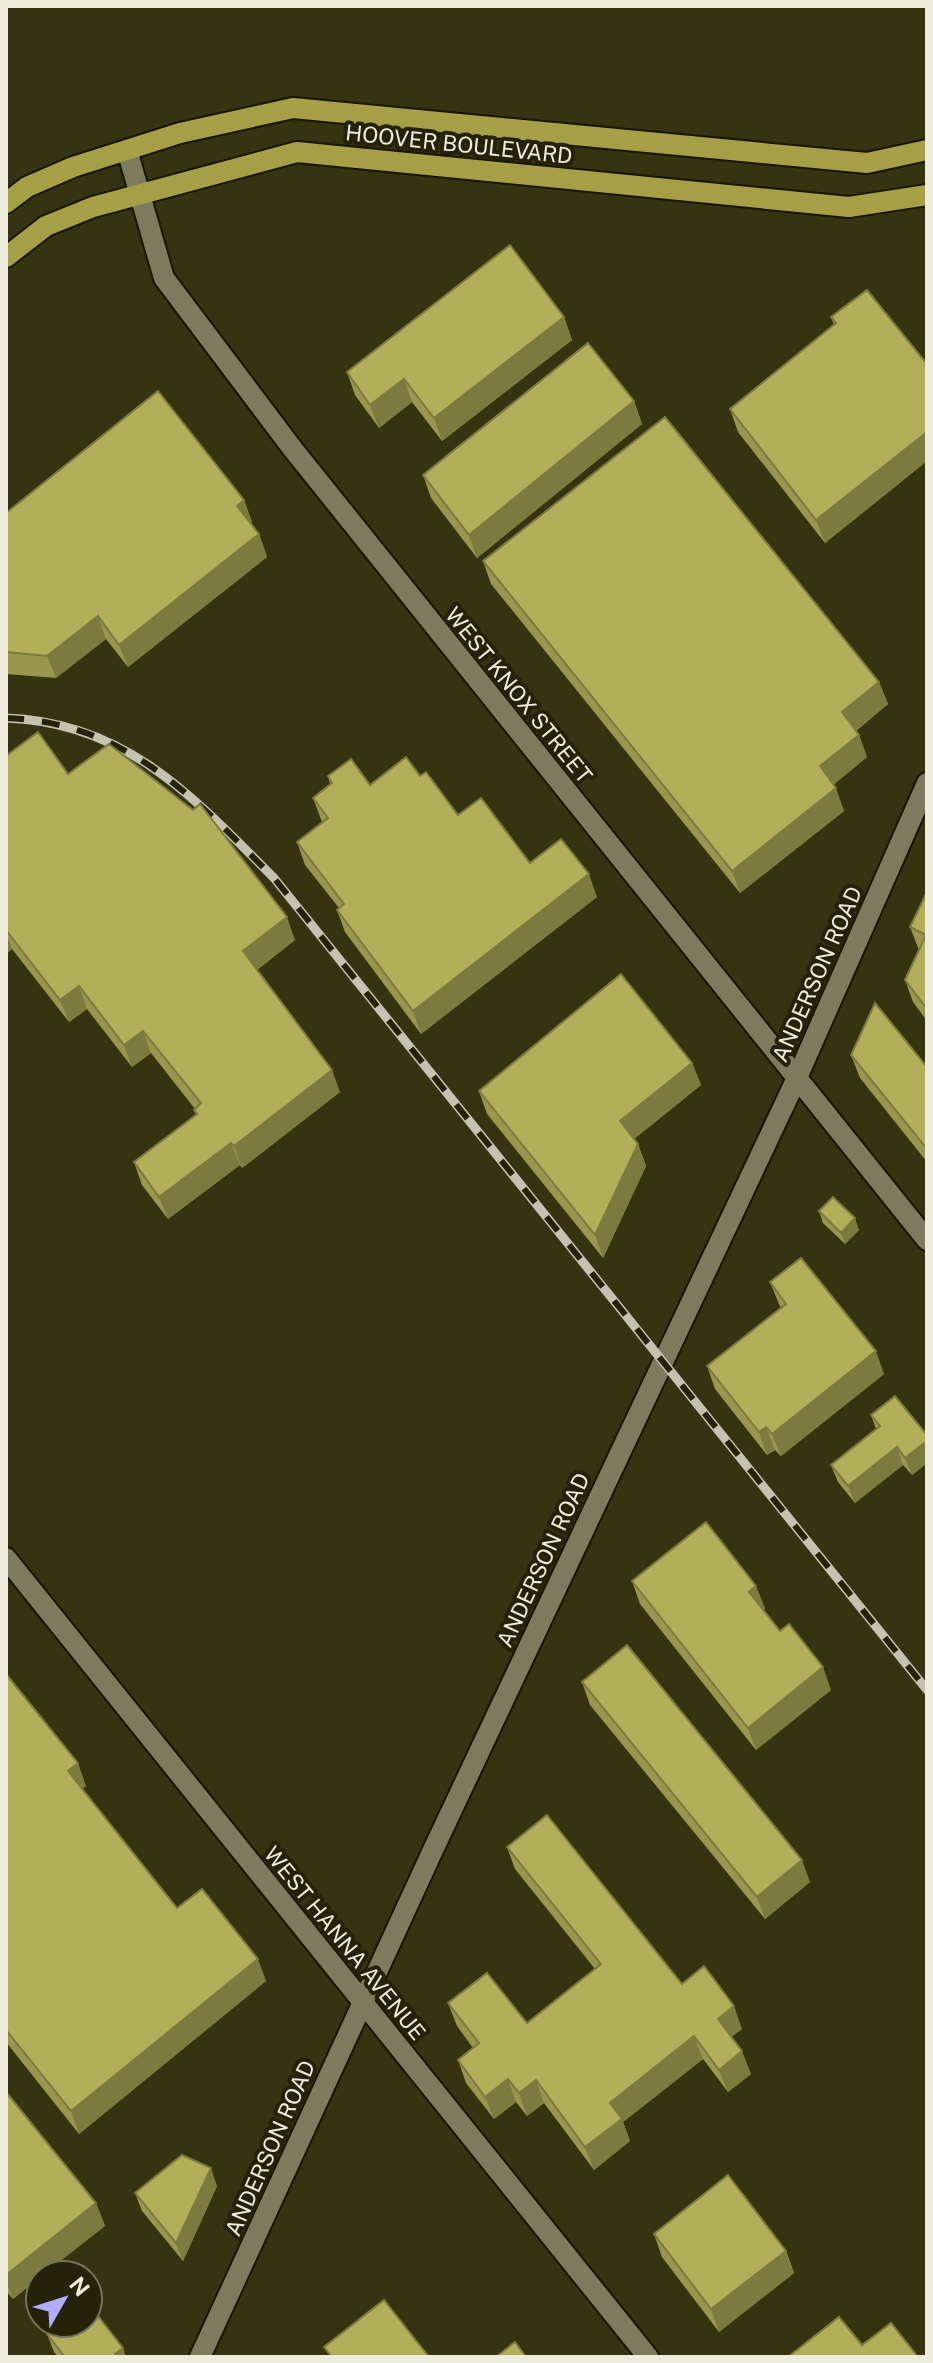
<svg xmlns="http://www.w3.org/2000/svg" width="933" height="2363" font-family="'Public Sans',sans-serif">
<style>
.built{fill:#353310;fill-rule:evenodd}
.lines{fill:none;stroke-linecap:round;stroke-linejoin:round}
.minor-casing{stroke:#171500;stroke-width:24}
.major-casing{stroke:#171500;stroke-width:24}
.minor{stroke:#7c7b5e;stroke-width:20}
.major{stroke:#a5a045;stroke-width:20}
.rail-casing{stroke:#c4c3b2;stroke-width:9}
.rail{stroke:#242309;stroke-width:6;stroke-dasharray:18;stroke-linecap:butt}
.wall{fill:#99964d}
.shaded-wall{fill:#7d7a3f}
.building{fill:#b2ae5a;stroke:#7d7a3f;stroke-width:2}
.labels{text-anchor:middle;dominant-baseline:central;stroke-width:8;stroke-linejoin:round;paint-order:stroke}
.street-label{font-size:22px;fill:#edecdd;stroke:#242309}
</style>
<rect width="100%" height="100%" fill="#2e2d13"/>
<path class="built" d="M6 6H927V2357H6ZM40 2275H88V2323H40Z"/>
<g class="lines">
<defs>
<g id="minor">
<path d="M127 150 164 278 292 448 927 1240"/>
<path d="M6 1558 648 2357"/>
<path d="M200 2357 433 1850 796 1080 927 783"/>
</g>
<g id="major">
<path d="M6 203 27 187 73 167 180 133 293 108 867 163 927 150"/>
<path d="M6 257 46 226 93 207 297 152 849 207 927 195"/>
</g>
</defs>
<use href="#minor" class="minor-casing"/>
<use href="#major" class="major-casing"/>
<use href="#minor" class="minor"/>
<use href="#major" class="major"/>
<defs>
<path id="rail" d="M6 718C127 722 195 799 274 878L927 1690"/>
</defs>
<use href="#rail" class="rail-casing"/>
<use href="#rail" class="rail"/>
</g>
<g class="wall">
<path d="M564 317 572 340 442 441 412 402 379 428 355 395 347 372Z"/>
<path d="M831 317 927 364V461L825 543 738 432 730 409 834 325Z"/>
<path d="M634 401 642 424 477 558 431 498 423 475Z"/>
<path d="M244 500 252 522 251 523 259 534 267 557 128 667 106 639 56 678 6 674V513Z"/>
<path d="M483 561 879 682 888 704 856 731 859 735 867 757 833 785 844 811 740 893 491 584Z"/>
<path d="M6 756 68 774 295 940 257 970 340 1092 242 1168 240 1165 168 1219 142 1185 134 1162 196 1115 194 1110 195 1109 151 1053 132 1067 87 1009 69 1022 12 949 6 954Z"/>
<path d="M328 776 370 785 420 776 458 815 530 863 597 897 421 1034 345 932 337 910 339 908 305 865 297 842 322 822 313 798 330 784Z"/>
<path d="M927 892V1021L913 1002 905 980 919 950 910 927Z"/>
<path d="M851 1055 927 1067V1162L860 1078Z"/>
<path d="M692 1063 701 1085 634 1139 638 1144 646 1166 603 1258 487 1114 479 1091Z"/>
<path d="M819 1211 859 1230 845 1244 823 1223Z"/>
<path d="M770 1282 884 1374 781 1456 775 1450 767 1455 715 1389 707 1366 781 1308 779 1304Z"/>
<path d="M871 1415 927 1435V1463L912 1475 903 1465 855 1503 838 1482 831 1465 876 1429Z"/>
<path d="M632 1581 765 1608 763 1610 780 1631 831 1690 756 1750 640 1604Z"/>
<path d="M6 1674 86 1786 82 1789 177 1908 266 1981 79 2134 6 2042Z"/>
<path d="M582 1682 810 1882 765 1919 590 1705Z"/>
<path d="M507 1847 682 1984 742 2029 731 2037 751 2074 728 2092 703 2059 623 2122 630 2141 594 2170 544 2103 527 2116 516 2102 494 2119 466 2083 458 2060 473 2048 457 2026 448 2003 527 2023 595 1969 515 1869Z"/>
<path d="M6 2092 96 2203 105 2226 40 2275V2277L13 2299 6 2291Z"/>
<path d="M217 2186 183 2261 142 2211 135 2193Z"/>
<path d="M654 2234 786 2251 794 2273 719 2332 662 2257Z"/>
<path d="M52 2323H88L126 2357H58L54 2352 47 2334 56 2328Z"/>
</g>
<g class="shaded-wall">
<path d="M564 317 572 340 442 441 434 418Z"/>
<path d="M404 379 412 402 379 428 370 405Z"/>
<path d="M634 401 642 424 477 558 469 535Z"/>
<path d="M927 432V461L825 543 816 520Z"/>
<path d="M244 500 252 522 245 528 237 506Z"/>
<path d="M259 534 267 557 128 667 119 645Z"/>
<path d="M98 616 106 639 56 678 47 656Z"/>
<path d="M879 682 888 704 850 735 842 712Z"/>
<path d="M859 735 867 757 828 789 820 766Z"/>
<path d="M836 788 844 811 740 893 732 871Z"/>
<path d="M589 874 597 897 421 1034 413 1011Z"/>
<path d="M287 917 295 940 251 974 243 951Z"/>
<path d="M6 933 12 949 6 954Z"/>
<path d="M79 986 87 1009 69 1022 60 1000Z"/>
<path d="M143 1031 151 1053 132 1067 124 1045Z"/>
<path d="M692 1063 701 1085 628 1144 620 1121Z"/>
<path d="M332 1070 340 1092 242 1168 234 1146Z"/>
<path d="M231 1143 240 1165 168 1219 159 1197Z"/>
<path d="M638 1144 646 1166 603 1258 595 1235Z"/>
<path d="M855 1218 859 1230 845 1244 841 1233Z"/>
<path d="M876 1351 884 1374 781 1456 772 1434Z"/>
<path d="M766 1427 775 1450 767 1455 759 1432Z"/>
<path d="M927 1441V1463L912 1475 905 1458Z"/>
<path d="M897 1447 903 1465 855 1503 848 1486Z"/>
<path d="M756 1586 765 1608 757 1615 749 1592Z"/>
<path d="M823 1667 831 1690 756 1750 748 1728Z"/>
<path d="M78 1763 86 1786 76 1794 68 1771Z"/>
<path d="M802 1860 810 1882 765 1919 757 1897Z"/>
<path d="M258 1959 266 1981 79 2134 71 2111Z"/>
<path d="M734 2006 742 2029 726 2041 718 2019Z"/>
<path d="M694 2036 703 2059 623 2122 630 2141 594 2170 585 2147 610 2103Z"/>
<path d="M742 2051 751 2074 728 2092 719 2070Z"/>
<path d="M508 2079 516 2102 494 2119 485 2097Z"/>
<path d="M536 2080 544 2103 527 2116 519 2093Z"/>
<path d="M211 2168 217 2186 183 2261 176 2243Z"/>
<path d="M96 2203 105 2226 43 2275H40V2277L13 2299 6 2281V2275Z"/>
<path d="M786 2251 794 2273 719 2332 711 2309Z"/>
<path d="M123 2348 126 2357H116L115 2354Z"/>
</g>
<g class="building">
<path d="M510 245 564 317 434 418 404 379 370 405 347 372Z"/>
<path d="M867 290 927 364V432L816 520 730 409 836 323 831 317Z"/>
<path d="M588 343 634 401 469 535 423 475Z"/>
<path d="M158 391 244 500 237 506 259 534 119 645 98 616 47 656 6 652V513Z"/>
<path d="M665 417 879 682 842 712 859 735 820 766 836 788 732 871 483 561Z"/>
<path d="M38 732 68 774 109 744 193 810 200 804 287 917 243 951 332 1070 234 1146 231 1143 159 1197 134 1162 197 1114 194 1110 201 1103 143 1031 124 1045 79 986 60 1000 6 930V756Z"/>
<path d="M406 757 420 776 426 772 458 815 481 798 530 863 561 839 589 874 413 1011 337 910 344 904 297 842 328 818 313 798 332 783 328 776 351 759 370 785Z"/>
<path d="M927 892V1009L905 980 926 935 910 927Z"/>
<path d="M621 974 692 1063 620 1121 638 1144 595 1235 479 1091Z"/>
<path d="M875 1003 927 1067V1149L851 1055Z"/>
<path d="M833 1197 855 1218 841 1233 819 1211Z"/>
<path d="M801 1258 876 1351 772 1434 766 1427 759 1432 707 1366 786 1304 770 1282Z"/>
<path d="M895 1396 927 1435V1441L905 1458 897 1447 848 1486 831 1465 880 1426 871 1415Z"/>
<path d="M706 1522 756 1586 749 1592 780 1631 789 1624 823 1667 748 1728 632 1581Z"/>
<path d="M627 1645 802 1860 757 1897 582 1682Z"/>
<path d="M6 1674 78 1763 68 1771 177 1908 202 1889 258 1959 71 2111 6 2030Z"/>
<path d="M547 1815 682 1984 704 1966 734 2006 718 2019 742 2051 719 2070 694 2036 610 2103 622 2119 585 2147 536 2080 519 2093 508 2079 485 2097 458 2060 479 2043 448 2003 487 1973 527 2023 601 1964 507 1847Z"/>
<path d="M6 2092 96 2203 6 2275Z"/>
<path d="M182 2155 211 2168 176 2243 135 2193Z"/>
<path d="M728 2175 786 2251 711 2309 654 2234Z"/>
<path d="M384 2300 429 2357H332L324 2347Z"/>
<path d="M88 2303 123 2348 115 2354 117 2357H65L47 2334 60 2324 59 2323H88Z"/>
<path d="M839 2317 862 2345 891 2323 918 2357H788Z"/>
<path d="M515 2342 526 2357H496Z"/>
</g>
<g class="labels">
<g class="street-label">
<text transform="translate(459 144) rotate(6)">HOOVER BOULEVARD</text>
<text transform="translate(519 695) rotate(51)">WEST KNOX STREET</text>
<text transform="translate(817 974) rotate(-66)">ANDERSON ROAD</text>
<text transform="translate(543 1560) rotate(-65)">ANDERSON ROAD</text>
<text transform="translate(345 1943) rotate(51)">WEST HANNA AVENUE</text>
<text transform="translate(270 2148) rotate(-66)">ANDERSON ROAD</text>
</g>
</g>
<rect width="933" height="2363" fill="none" stroke="#edecdd" stroke-width="16"/>
<g transform="translate(64 2299) rotate(51)"><circle r="38" fill="#242309" stroke="#74735e" stroke-width="2"/>
<path d="M0-6L14 30L0 20L-14 30Z" fill="#b1adfa"/>
<text y="-12" font-size="22" font-weight="bold" text-anchor="middle" fill="#edecdd">N</text>
</g>
</svg>
